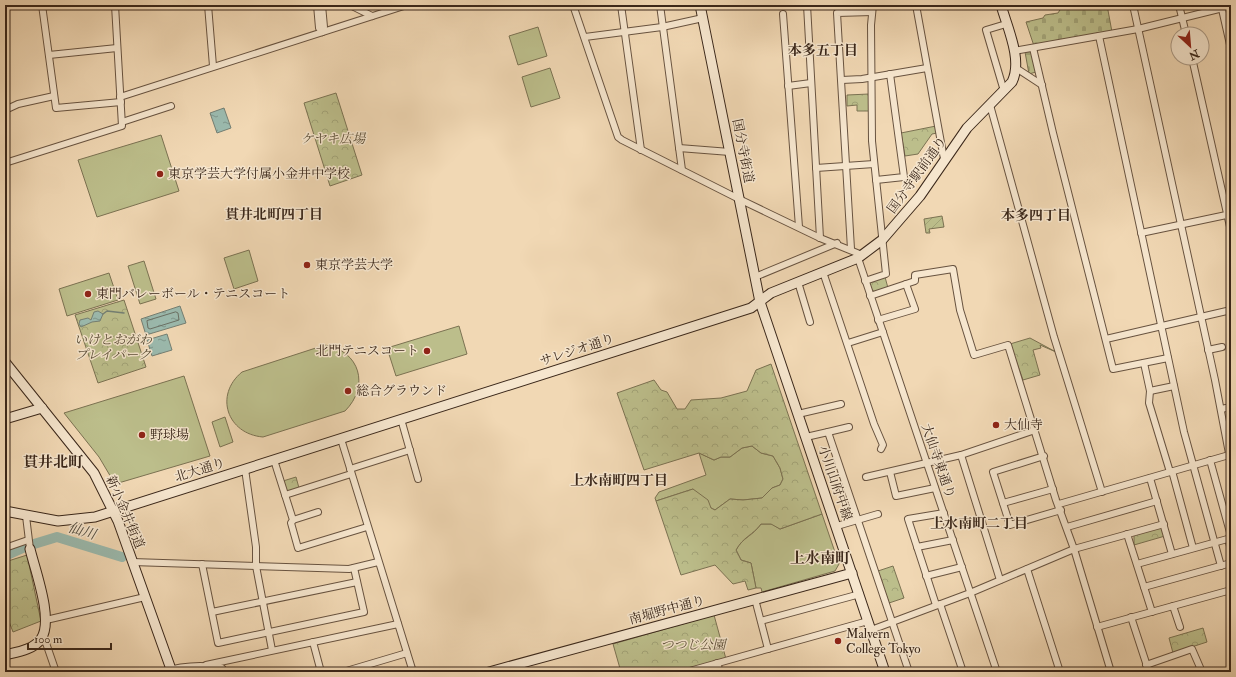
<svg xmlns="http://www.w3.org/2000/svg" width="1236" height="677" font-family="'IM FELL Double Pica','Noto Serif JP',serif">
<style>
.grass{fill:#bcbe8b;stroke:#7b7252}
.forest{fill:url(#forest-crowns);stroke:#7b7252}
.cemetery{fill:url(#cemetery-stones);stroke:#7b7252}
.garden{fill:url(#garden-furrows);stroke:#7b7252}
.water{fill:url(#water-ripples);stroke:#747f73}
.lines{fill:none;stroke-linecap:round;stroke-linejoin:round}
.shore{stroke:#6a7064;stroke-width:1}
.stream{stroke:#747f73;stroke-width:1.5}
.river{stroke:#9bbaae;stroke-width:10}
.street-casing{stroke:#685340;stroke-width:8}
.secondary-casing{stroke:#3a271a;stroke-width:11}
.street{stroke:#f6e6ce;stroke-width:6}
.secondary{stroke:#f6e6ce;stroke-width:9}
.poi-dot{fill:#8f2418;stroke:#f6e6ce;stroke-width:1.5}
.labels{text-anchor:middle;dominant-baseline:central;stroke-width:3;stroke-linejoin:round;paint-order:stroke}
.park-label{font-size:13px;font-style:italic;fill:#5a4d36;stroke:#f6e6ce}
.street-label{font-size:13px;fill:#3a271a;stroke:#f6e6ce}
.poi-label{font-size:13px;fill:#3a271a;stroke:#f6e6ce;text-anchor:start}
.neighbourhood-label{font-size:14px;font-weight:bold;fill:#3a271a;stroke:#f6e6ce}
.water-label{font-size:14px;font-style:italic;fill:#524c3f;stroke:#f6e6ce}
.quarter-label{font-size:15px;font-weight:bold;fill:#3a271a;stroke:#f6e6ce}
</style>
<defs>
<pattern id="forest-crowns" width="20" height="18" patternUnits="userSpaceOnUse"><rect width="20" height="18" fill="#bcbe8b"/><path d="M2 6a3 3 0 1 1 6 0M12 15a3 3 0 1 1 6 0" fill="none" stroke="#a2a377"/></pattern>
<pattern id="cemetery-stones" width="16" height="16" patternUnits="userSpaceOnUse"><rect width="16" height="16" fill="#bcbe8b"/><path d="M2 7V4a2 2 0 0 1 4 0v3zM10 15v-3a2 2 0 0 1 4 0v3z" fill="#a2a377"/></pattern>
<pattern id="garden-furrows" width="10" height="10" patternUnits="userSpaceOnUse"><rect width="10" height="10" fill="#bcbe8b"/><path d="M-1 1l2-2M0 10L10 0M9 11l2-2" fill="none" stroke="#a2a377"/></pattern>
<pattern id="water-ripples" width="26" height="14" patternUnits="userSpaceOnUse"><rect width="26" height="14" fill="#9bbaae"/><path d="M2 4q2-2 4 0t4 0M15 11q2-2 4 0t4 0" fill="none" stroke="#7f978d"/></pattern>
</defs>
<rect width="100%" height="100%" fill="#f1d8b4"/>
<filter id="stains"><feTurbulence type="fractalNoise" baseFrequency=".005" numOctaves="4"/><feColorMatrix values="0 0 0 0 .2 0 0 0 0 .09 0 0 0 0 .02 0 0 0 .5 -.17"/></filter>
<radialGradient id="worn" r=".72"><stop offset=".6" stop-color="#630" stop-opacity="0"/><stop offset="1" stop-color="#630" stop-opacity=".3"/></radialGradient>
<g class="grass">
<path d="M538 27 547 56 518 65 509 36Z"/>
<path d="M550 68 560 98 531 107 522 77Z"/>
<path d="M161 135 179 191 97 217 78 160Z"/>
<path d="M249 250 258 281 234 289 224 258Z"/>
<path d="M144 261 156 299 140 304 128 266Z"/>
<path d="M109 273 118 300 67 316 59 289Z"/>
<path d="M459 326 467 354 396 376 387 348Z"/>
<path d="M325 345C360 351 370 386 345 411L263 437C227 434 214 395 242 372Z"/>
<path d="M184 376 210 456 115 484 99 457 64 413Z"/>
<path d="M225 417 233 442 220 447 212 422Z"/>
<path d="M752 446 761 453 773 456 780 468 783 479 780 485 772 488 762 498 743 500 730 499 715 510 711 508 693 489 656 501 655 498 659 492 706 475 699 453 714 460 721 457H730L742 448Z"/>
<path d="M822 514 839 564 835 571 762 592 761 588H756L751 563 741 560 736 550C743 537 753 536 761 524H772L780 529Z"/>
</g>
<g class="forest">
<path d="M336 93 362 175 330 186 304 103Z"/>
<path d="M869 94V111H857V105L847 106V95Z"/>
<path d="M936 126 937 133 932 134 918 154 905 156 901 133Z"/>
<path d="M885 277 888 288 875 292 872 290 869 283Z"/>
<path d="M124 300 146 367 98 383 75 315Z"/>
<path d="M1030 338 1056 352 1040 345 1041 348 1033 350 1040 375 1023 380 1010 344Z"/>
<path d="M771 364 822 514 780 529 771 524H761C753 535 743 537 736 550L741 560 751 563 756 588 748 590 745 581 733 584 715 565 681 575 656 501 693 489 708 500 711 508 715 510 730 499 743 500 762 498 772 488 780 485 783 479 780 468 773 456 761 453 752 446 742 448 730 457H721L714 460 699 453 644 470 617 393 654 380 661 390 667 392 677 409H685L691 400 721 398 747 391 756 370Z"/>
<path d="M296 477 299 488 288 492 286 491 283 481Z"/>
<path d="M1161 527 1165 536 1134 545V535Z"/>
<path d="M27 555 41 621 13 632 5 611V562Z"/>
<path d="M893 566 904 598 889 603 878 571Z"/>
<path d="M714 615 726 659 679 672H621L613 644Z"/>
<path d="M1203 628 1207 642 1173 653 1169 638Z"/>
</g>
<g class="cemetery">
<path d="M1063 5H1107L1112 32 1034 46 1026 22 1043 18 1045 15 1058 13Z"/>
<path d="M1032 51 1036 72 1029 74 1025 52Z"/>
</g>
<path class="garden" d="M942 216 944 227 929 229 930 233H926L924 219Z"/>
<g class="water">
<path d="M224 108 231 128 217 133 210 113Z"/>
<path d="M180 306 186 323 146 335 141 319Z"/>
<path d="M98 311 103 314 100 321 92 322 81 327 79 324 80 320 88 318 91 320 94 312Z"/>
<path d="M167 334 172 350 152 356 147 340Z"/>
</g>
<g class="lines">
<path class="shore" d="M176 312 178 313 179 320 150 329 148 328 147 321Z"/>
<path class="stream" d="M103 314 107 311 124 313"/>
<g class="river">
<path d="M34 544 57 537 122 557"/>
<path d="M5 556 25 547"/>
</g>
<defs>
<g id="street">
<path d="M42 5 56 108 121 102"/>
<path d="M208 5 213 66"/>
<path d="M317 5 319 28 322 32"/>
<path d="M322 5 324 27 322 32"/>
<path d="M350 5 372 16"/>
<path d="M573 5 618 137 622 140 739 199 820 238 862 255"/>
<path d="M621 5 641 150"/>
<path d="M660 5 682 170"/>
<path d="M807 5 820 238"/>
<path d="M916 5 944 159"/>
<path d="M1133 5 1215 380 1231 464"/>
<path d="M1179 5 1186 34"/>
<path d="M1222 9 1231 49"/>
<path d="M783 14 799 227"/>
<path d="M1099 36 1184 432 1221 566"/>
<path d="M585 37 662 27 703 18"/>
<path d="M1033 48 1053 133 1113 369 1168 358"/>
<path d="M1014 51 1138 29 1231 6"/>
<path d="M49 55 117 48"/>
<path d="M1192 58 1231 231"/>
<path d="M1016 68 1042 85"/>
<path d="M842 80 862 79 927 68"/>
<path d="M788 86 811 83"/>
<path d="M1004 91 986 30 1006 24"/>
<path d="M120 97 407 5"/>
<path d="M990 105 1054 337 1102 492"/>
<path d="M5 110 18 104 54 96"/>
<path d="M122 122 171 106"/>
<path d="M679 148 730 152"/>
<path d="M5 163 122 126 115 5"/>
<path d="M816 168 874 164"/>
<path d="M876 180 904 177 890 74"/>
<path d="M1141 233 1231 214"/>
<path d="M851 249 837 13 872 12"/>
<path d="M858 258 997 672"/>
<path d="M823 272 874 424 883 445 881 449"/>
<path d="M755 277 837 243"/>
<path d="M865 281 886 274 872 141 871 25 873 5"/>
<path d="M798 282 810 322"/>
<path d="M870 296 915 281V275L953 269 960 310 974 355 1008 345 1056 500 1074 549 1111 672"/>
<path d="M878 320 915 309 906 284"/>
<path d="M1106 339 1231 310"/>
<path d="M848 343 883 332"/>
<path d="M1208 350 1222 347"/>
<path d="M1144 363 1150 391 1149 403 1170 472"/>
<path d="M1150 391 1174 386"/>
<path d="M1221 409 1231 407"/>
<path d="M798 414 841 404"/>
<path d="M401 419 418 479"/>
<path d="M828 432 849 427"/>
<path d="M806 437 828 432 909 672"/>
<path d="M341 439 413 672"/>
<path d="M961 455 1000 580"/>
<path d="M1044 456 993 472 1010 525 1061 510"/>
<path d="M274 460 293 520 291 523 298 548 367 527"/>
<path d="M1210 460 1231 536"/>
<path d="M245 469 256 547V566L272 650"/>
<path d="M350 469 410 450"/>
<path d="M1172 471 1193 548"/>
<path d="M890 472 896 496 935 488"/>
<path d="M866 477 961 455 1035 430"/>
<path d="M1150 478 1172 554"/>
<path d="M285 495 351 474"/>
<path d="M1003 503 1053 489"/>
<path d="M1059 504 1229 455"/>
<path d="M26 516 30 549"/>
<path d="M293 520 318 512"/>
<path d="M837 526 878 514"/>
<path d="M1067 527 1157 501"/>
<path d="M1127 534 1152 612"/>
<path d="M1228 539 1231 549"/>
<path d="M917 547 953 540"/>
<path d="M5 548 28 540"/>
<path d="M132 562 349 569 378 562"/>
<path d="M202 564 218 643 364 612 354 568"/>
<path d="M1137 564 1231 538"/>
<path d="M1027 569 1060 672"/>
<path d="M926 576 962 567"/>
<path d="M1144 587 1231 563"/>
<path d="M755 599 768 649"/>
<path d="M940 604 963 672"/>
<path d="M936 605 908 519 944 513"/>
<path d="M1173 606 1180 627"/>
<path d="M212 612 357 582"/>
<path d="M1131 617 1149 672"/>
<path d="M46 620 145 597"/>
<path d="M761 621 860 594"/>
<path d="M1097 627 1231 590"/>
<path d="M871 630 970 593 1074 549 1164 524"/>
<path d="M41 639 46 643 56 672"/>
<path d="M313 642 321 672"/>
<path d="M717 663 720 672"/>
<path d="M206 665 398 624"/>
<path d="M1146 665 1192 649 1202 672"/>
<path d="M161 672C181 666 201 664 222 668L225 672"/>
<path d="M343 672 407 653"/>
<path d="M686 672 868 621"/>
</g>
<g id="secondary">
<path d="M700 5 760 302 885 672"/>
<path d="M5 362 94 473 118 521 172 672"/>
<path d="M5 419 42 408"/>
<path d="M5 511 58 521 95 517 751 308 771 293 858 258 882 240 920 196 967 128 1012 82C1023 60 1007 27 1001 5"/>
<path d="M5 655C17 652 33 650 41 639 54 620 35 570 30 549"/>
<path d="M489 672 852 573"/>
</g>
</defs>
<use href="#street" class="street-casing"/>
<use href="#secondary" class="secondary-casing"/>
<use href="#street" class="street"/>
<use href="#secondary" class="secondary"/>
</g>
<g class="poi-dot">
<circle cx="160" cy="174" r="4"/>
<circle cx="307" cy="265" r="4"/>
<circle cx="88" cy="294" r="4"/>
<circle cx="427" cy="351" r="4"/>
<circle cx="348" cy="391" r="4"/>
<circle cx="996" cy="425" r="4"/>
<circle cx="142" cy="435" r="4"/>
<circle cx="838" cy="641" r="4"/>
</g>
<g class="labels">
<g class="park-label">
<text x="333" y="139">ケヤキ広場</text>
<text x="113" y="340">いけとおがわ<tspan x="113" dy="15">プレイパーク</tspan></text>
<text x="693" y="645">つつじ公園</text>
</g>
<g class="street-label">
<text transform="translate(743 151) rotate(79)">国分寺街道</text>
<text transform="translate(917 175) rotate(-54)">国分寺駅前通り</text>
<text transform="translate(577 350) rotate(-18)">サレジオ通り</text>
<text transform="translate(938 461) rotate(71)">大仙寺東通り</text>
<text transform="translate(200 470) rotate(-17)">北大通り</text>
<text transform="translate(835 483) rotate(71)">小川山府中線</text>
<text transform="translate(125 512) rotate(67)">新小金井街道</text>
<text transform="translate(667 610) rotate(-15)">南堀野中通り</text>
</g>
<g class="poi-label">
<text x="168" y="174">東京学芸大学付属小金井中学校</text>
<text x="315" y="265">東京学芸大学</text>
<text x="96" y="294">東門バレーボール・テニスコート</text>
<text x="419" y="351" text-anchor="end">北門テニスコート</text>
<text x="356" y="391">総合グラウンド</text>
<text x="1004" y="425">大仙寺</text>
<text x="150" y="435">野球場</text>
<text x="846" y="634">Malvern<tspan x="846" dy="15">College Tokyo</tspan></text>
</g>
<g class="neighbourhood-label">
<text x="823" y="50">本多五丁目</text>
<text x="274" y="214">貫井北町四丁目</text>
<text x="1036" y="215">本多四丁目</text>
<text x="619" y="480">上水南町四丁目</text>
<text x="979" y="523">上水南町二丁目</text>
</g>
<g class="water-label">
<text transform="translate(82 531) rotate(17)">仙川</text>
</g>
<g class="quarter-label">
<text x="53" y="462">貫井北町</text>
<text x="820" y="558">上水南町</text>
</g>
</g>
<rect width="1236" height="677" fill="none" stroke="#f1d8b4" stroke-width="20"/>
<rect x="6" y="6" width="1224" height="665" fill="none" stroke="#3a271a" stroke-width="2"/>
<rect x="10" y="10" width="1216" height="657" fill="none" stroke="#3a271a"/>
<g transform="translate(1190 46) rotate(154)"><circle r="19" fill="#f6e6ce" stroke="#ab9a86"/>
<path d="M0-3L7 15L0 10L-7 15Z" fill="#8f2418"/>
<text y="-6" font-size="11" font-weight="bold" text-anchor="middle" fill="#3a271a">N</text>
</g>
<path d="M28 643v6h83v-6" fill="none" stroke="#3a271a" stroke-width="2"/>
<text x="34" y="643" font-size="12" fill="#3a271a" stroke="#f6e6ce" stroke-width="3" paint-order="stroke">100 m</text>
<rect width="100%" height="100%" filter="url(#stains)"/>
<rect width="100%" height="100%" fill="url(#worn)"/>
</svg>
